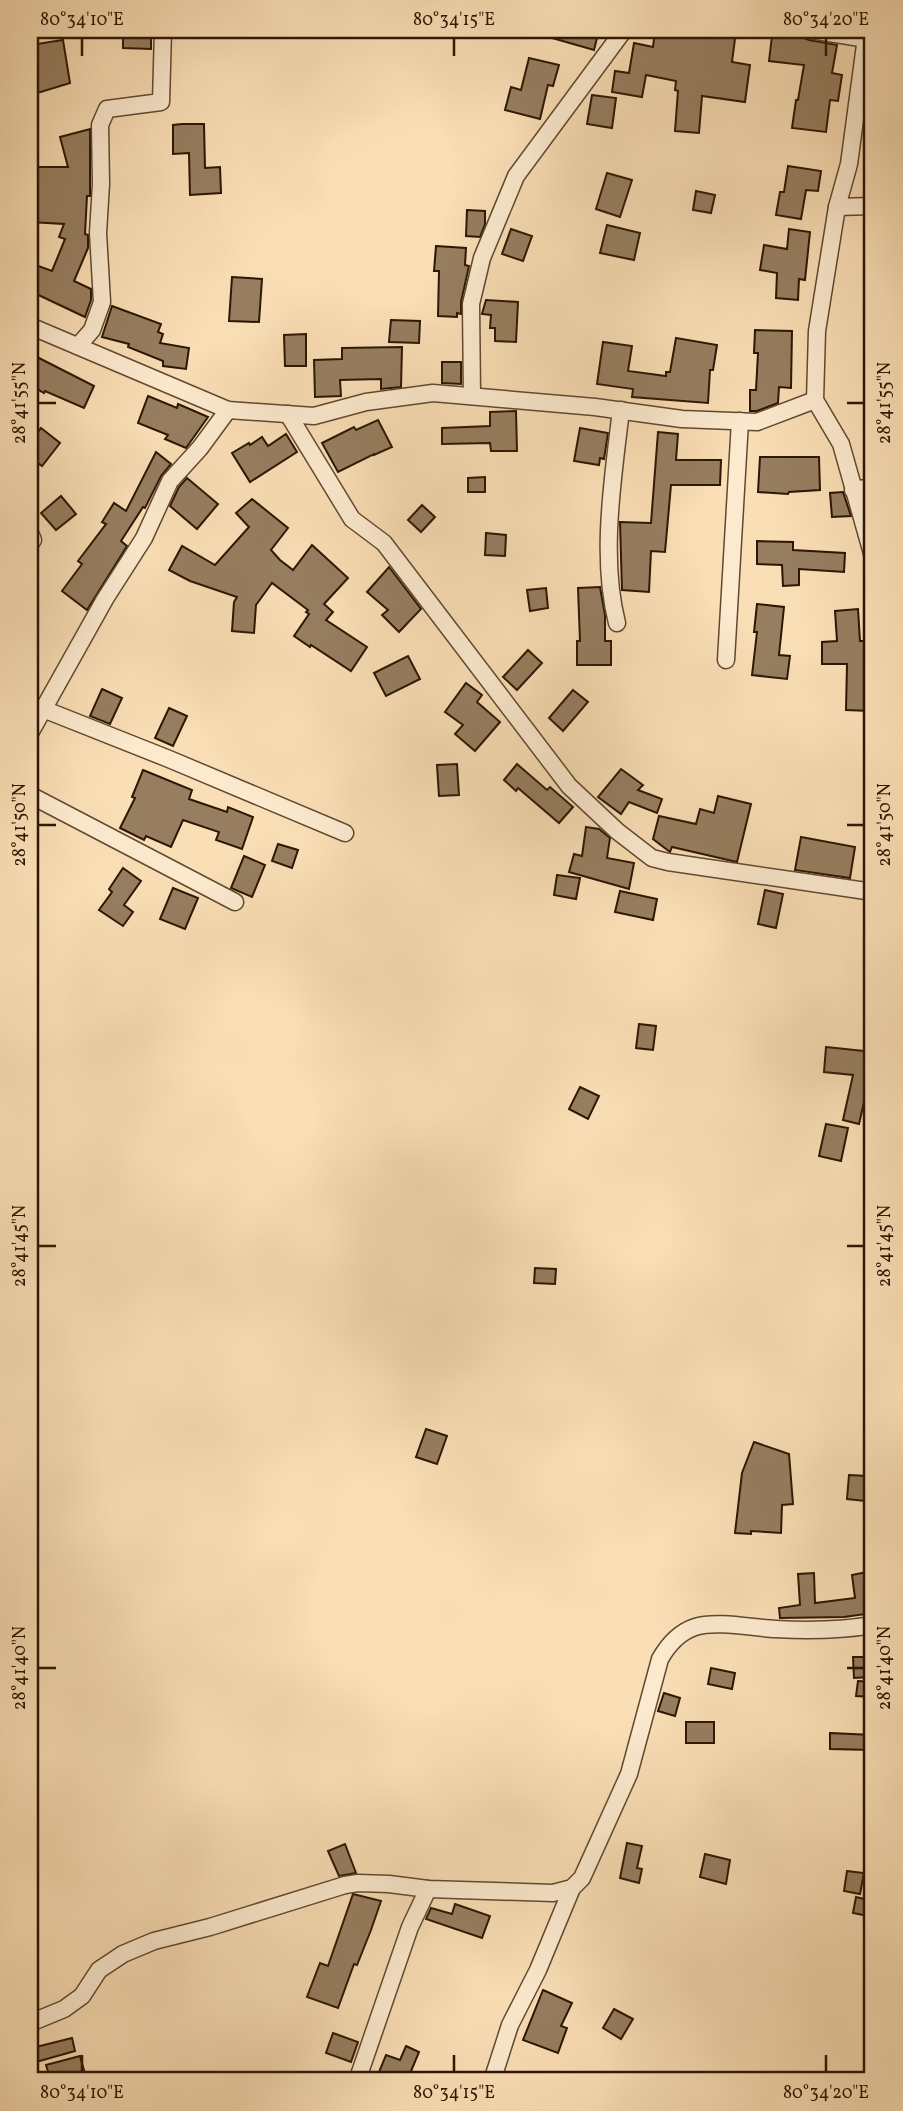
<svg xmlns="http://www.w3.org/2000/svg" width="903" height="2111" font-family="Vollkorn,serif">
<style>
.building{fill:#977e60;stroke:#2c1703;stroke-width:2}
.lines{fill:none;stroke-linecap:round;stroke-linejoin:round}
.minor-casing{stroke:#604930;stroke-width:19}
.minor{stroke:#fceacf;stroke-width:16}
.ticks{fill:none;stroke:#2c1703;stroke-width:2.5}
.neatline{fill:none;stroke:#2c1703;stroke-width:2.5}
.ticks-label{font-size:18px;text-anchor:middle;fill:#2c1703}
</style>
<rect width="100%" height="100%" fill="#fadeb5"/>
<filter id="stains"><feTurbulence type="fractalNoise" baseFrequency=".00286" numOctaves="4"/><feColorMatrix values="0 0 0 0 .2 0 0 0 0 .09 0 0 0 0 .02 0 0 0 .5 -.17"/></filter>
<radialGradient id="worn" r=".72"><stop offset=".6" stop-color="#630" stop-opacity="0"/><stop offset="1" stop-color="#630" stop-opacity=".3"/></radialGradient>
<g class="building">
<path d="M123 30H151V49L123 48Z"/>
<path d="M538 30H599L594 50 538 34Z"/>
<path d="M655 30 736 31 732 62 750 65 745 102 702 96 699 133 675 131 678 91 675 90 676 81 646 75 642 97 612 92 615 71 629 73 634 43 653 47Z"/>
<path d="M782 30H801L804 38 809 40 837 45 832 73 842 75 838 101 830 100 826 132 792 128 796 100H798L804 65 769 61 772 36 781 37Z"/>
<path d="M63 40 70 83 34 94 30 83V45Z"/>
<path d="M529 58 559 65 553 86 548 85 540 119 505 110 511 87 521 90Z"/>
<path d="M592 95 616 98 612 128 587 124Z"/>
<path d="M182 124H204L205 168 220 167 221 193 190 195 189 153 173 154V125Z"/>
<path d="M90 129V196H87L85 234 88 235V248L74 281 91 289V300L85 317 30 291V263L52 271 65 239 59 237 64 224 30 222V167H68L60 137Z"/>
<path d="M788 166 821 171 818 191 806 190 801 219 776 215 780 192H784Z"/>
<path d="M607 173 632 180 620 217 596 209Z"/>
<path d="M696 191 715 195 711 213 693 210Z"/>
<path d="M467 210 485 211V224L480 237 466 236Z"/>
<path d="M607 225 640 233 634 260 600 253Z"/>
<path d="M511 229 532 236 523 261 502 254Z"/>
<path d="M789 229 810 232 805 280 799 279 798 300 776 298 777 273 760 270 764 245 787 249Z"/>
<path d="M436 246 466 248 465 265 469 266 461 302V314L457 313V317L438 316 439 271H434Z"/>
<path d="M232 277 262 279 259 322 229 321Z"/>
<path d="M486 300 518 302 516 342 495 341V328H490L491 315 482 314Z"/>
<path d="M112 306 161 324 158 332 163 334 160 343 189 348 186 369 163 366V361L128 347 129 344 102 337Z"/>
<path d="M391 320 420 321 419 343 389 342Z"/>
<path d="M755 330 792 331 791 388 779 387 778 403 757 411H750V390H756L758 353H754Z"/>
<path d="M306 334V366H285L284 335Z"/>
<path d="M676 338 717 345 713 370H710L708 403 632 397 633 389 597 384 603 342 632 346 628 371 666 376V372H670Z"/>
<path d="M402 347 401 387 381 389V379L340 380 341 396 315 397 314 360 342 359V348Z"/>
<path d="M37 357 94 386 84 408 45 391 44 393 32 386 35 381 30 378V368Z"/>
<path d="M442 362H461V384L442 383Z"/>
<path d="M148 396 177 408 178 404 208 417 186 448 165 439 168 435 138 423Z"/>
<path d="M516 411 517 451H491L490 443 442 444V428L490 426V412Z"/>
<path d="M378 420 392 447 374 455V454L338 472 322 443 354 427 356 430Z"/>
<path d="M41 428 60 443 42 466 30 457V443Z"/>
<path d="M580 428 608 433 604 459 600 458 599 465 574 461Z"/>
<path d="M658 432 678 434 676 460H721L720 485H671L665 552 651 551 649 592 622 590 620 522 651 523Z"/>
<path d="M286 434 297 452 250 482 232 453 249 443 250 445 262 437 268 446Z"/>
<path d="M156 452 171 464 161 476 145 508 143 507 121 541 127 546 87 610 62 591 82 564 78 561 106 524 102 522 114 503 126 511Z"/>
<path d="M760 457H819L820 490 789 492 788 494 758 492Z"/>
<path d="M485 477V492H468V478Z"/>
<path d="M187 478 218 504 197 529 170 506 179 487Z"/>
<path d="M843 492 851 516 832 517 830 493Z"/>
<path d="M61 496 76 514 56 530 41 513Z"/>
<path d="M252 499 288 528 271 550 280 560 293 570 312 545 348 578 324 604 333 612 326 620 367 647 351 671 311 645 310 647 294 636 309 614 306 612 308 610 272 583 256 605 254 633 232 631 234 602 237 597 190 581 169 570 182 546 215 565 249 527 236 513Z"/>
<path d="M422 505 435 517 421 532 408 520Z"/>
<path d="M486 533 506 535 505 556 485 555Z"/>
<path d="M757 541 793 542V550L845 553 844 572 799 569V585L783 586 782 565 757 564Z"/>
<path d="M389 567 421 609 399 632 382 615 388 610 367 592Z"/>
<path d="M600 587 605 615V641H611V665H577V641H580L578 588Z"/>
<path d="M546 588 548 608 530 611 527 590Z"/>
<path d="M757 604 784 607 779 655 790 656 787 679 752 675 757 632H754Z"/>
<path d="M858 609 860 641H873V677H871L870 711 846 710 847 664H822V642L837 641 835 611Z"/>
<path d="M528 650 542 663 517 690 503 677Z"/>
<path d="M408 656 420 679 386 696 374 673Z"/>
<path d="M466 683 482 695 477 702 500 722 475 751 455 734 463 725 445 712Z"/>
<path d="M102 689 122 698 110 724 90 716Z"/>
<path d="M573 690 588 702 563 731 549 718Z"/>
<path d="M169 708 187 716 173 746 155 738Z"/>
<path d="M457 764 459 795 439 796 437 765Z"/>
<path d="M517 764 547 790 550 787 573 807 559 823 518 788 516 791 504 780Z"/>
<path d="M621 769 643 785 638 790 662 799 657 813 629 802 621 814 598 797Z"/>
<path d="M143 770 192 790 189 799 227 812 228 807 253 817 242 849 216 840 219 832 183 820 171 847 146 836 144 840 120 828 135 798 132 797Z"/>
<path d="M718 796 751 804 737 862 672 847 670 852 653 839 659 816 696 824 700 809 714 813Z"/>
<path d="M586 827 599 829 610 838 607 858 634 863 629 889 569 872 574 854 582 856Z"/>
<path d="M801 837 855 847 850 878 795 870Z"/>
<path d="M278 844 298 850 292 868 272 861Z"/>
<path d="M244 856 265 865 252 897 231 888Z"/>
<path d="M123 868 141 881 124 905 133 912 123 926 99 910 112 892 109 889Z"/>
<path d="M557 875 580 878 576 899 554 895Z"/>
<path d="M173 888 198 898 185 929 160 919Z"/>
<path d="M765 890 783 894 776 928 758 924Z"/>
<path d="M620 891 657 899 653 920 615 912Z"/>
<path d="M639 1024 656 1026 653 1050 636 1048Z"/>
<path d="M826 1047 873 1052V1090L867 1089 859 1124 843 1120 853 1075 824 1072Z"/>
<path d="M580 1087 599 1096 588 1119 569 1109Z"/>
<path d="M826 1124 848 1128 841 1161 819 1156Z"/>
<path d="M535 1268 556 1269 555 1284 534 1283Z"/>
<path d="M426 1429 447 1436 437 1464 416 1457Z"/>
<path d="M754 1442 789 1454 793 1504 782 1505 781 1533 751 1531V1534L735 1533 742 1473Z"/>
<path d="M849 1475 867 1476 865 1501 847 1499Z"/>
<path d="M867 1572 873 1613 844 1617 780 1618 779 1608 800 1605 798 1574 814 1573 815 1603 855 1598 852 1575Z"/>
<path d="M853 1657H869L870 1677 854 1678Z"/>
<path d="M711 1668 735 1673 732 1689 708 1684Z"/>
<path d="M858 1681 873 1682V1697L856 1696Z"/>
<path d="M664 1693 680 1698 675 1716 658 1711Z"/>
<rect x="686" y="1722" width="28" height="21"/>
<path d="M830 1733 873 1735 872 1750 830 1749Z"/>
<path d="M627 1843 642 1846 637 1868 642 1869 639 1883 620 1878Z"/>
<path d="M345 1844 356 1873 339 1876 328 1851Z"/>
<path d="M705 1854 730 1860 726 1884 700 1877Z"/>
<path d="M847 1871 864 1873 860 1894 844 1891Z"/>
<path d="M353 1894 381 1901 371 1930 357 1965 354 1964 338 2008 307 1997 320 1963 328 1966Z"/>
<path d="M856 1897 873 1901V1917L853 1913Z"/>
<path d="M455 1904 490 1916 482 1938 426 1919 431 1908 452 1914Z"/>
<path d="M543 1990 572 2003 561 2026 567 2028 558 2053 523 2040Z"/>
<path d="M614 2009 633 2019 621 2039 603 2028Z"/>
<path d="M333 2033 358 2042 351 2062 326 2053Z"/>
<path d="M72 2038 75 2051 36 2062 32 2048Z"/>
<path d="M406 2046 419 2052 407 2081H387L377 2077 386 2055 400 2060Z"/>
<path d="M80 2056 87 2081H51L46 2065Z"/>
</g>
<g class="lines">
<defs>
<g id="minor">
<path d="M811 30 873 40"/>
<path d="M867 30 849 164 837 207 817 331 815 400 841 444 873 557"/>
<path d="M837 207 873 206"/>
<path d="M30 326 228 410 314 416 366 402 433 393 595 407 682 419 757 422 815 400"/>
<path d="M78 346 92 330 102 302 98 233 101 184 100 125 107 109 161 102 163 30"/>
<path d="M472 396 471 304 482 258 516 176 624 30"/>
<path d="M288 414 352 519 384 543 569 786 617 831 652 858 668 862 873 892"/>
<path d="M853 490 873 487"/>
<path d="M30 533 33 540"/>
<path d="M617 623C600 557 613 478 621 410"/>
<path d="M726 660 740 421"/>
<path d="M43 709 169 759 345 833"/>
<path d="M30 733 105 599 144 538 170 481 200 448 228 410"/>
<path d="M30 795 235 902"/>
<path d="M30 2023 64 2009 82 1996 99 1970 123 1954 154 1941 210 1927 345 1885 358 1883 389 1884 428 1889 553 1893 572 1888 582 1878 629 1774 660 1659C668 1645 680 1632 695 1627 717 1620 753 1628 776 1629 808 1631 842 1630 873 1625"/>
<path d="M357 2081 410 1927 428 1889"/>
<path d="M492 2081 510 2025 538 1970 572 1888"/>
</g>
</defs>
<use href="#minor" class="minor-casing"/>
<use href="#minor" class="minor"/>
</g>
<path class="ticks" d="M82 38V56M454 38V56M826 38V56M38 403H56M847 403H864M38 825H56M847 825H864M38 1246H56M847 1246H864M38 1668H56M847 1668H864M82 2055V2072M454 2055V2072M826 2055V2072"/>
<rect width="903" height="2111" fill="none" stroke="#fadeb5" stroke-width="77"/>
<rect x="38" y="38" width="826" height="2034" class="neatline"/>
<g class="ticks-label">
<text x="82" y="25">80°34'10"E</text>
<text x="454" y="25">80°34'15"E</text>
<text x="826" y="25">80°34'20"E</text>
<text transform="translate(19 403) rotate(-90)" y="6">28°41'55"N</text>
<text transform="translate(884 403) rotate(-90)" y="6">28°41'55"N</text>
<text transform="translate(19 825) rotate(-90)" y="6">28°41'50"N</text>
<text transform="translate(884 825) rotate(-90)" y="6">28°41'50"N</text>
<text transform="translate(19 1246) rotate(-90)" y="6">28°41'45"N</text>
<text transform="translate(884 1246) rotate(-90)" y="6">28°41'45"N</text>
<text transform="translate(19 1668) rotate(-90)" y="6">28°41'40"N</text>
<text transform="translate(884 1668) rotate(-90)" y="6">28°41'40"N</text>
<text x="82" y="2098">80°34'10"E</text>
<text x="454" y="2098">80°34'15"E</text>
<text x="826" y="2098">80°34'20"E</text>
</g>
<rect width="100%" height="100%" filter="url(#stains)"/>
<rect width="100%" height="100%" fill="url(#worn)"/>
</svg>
